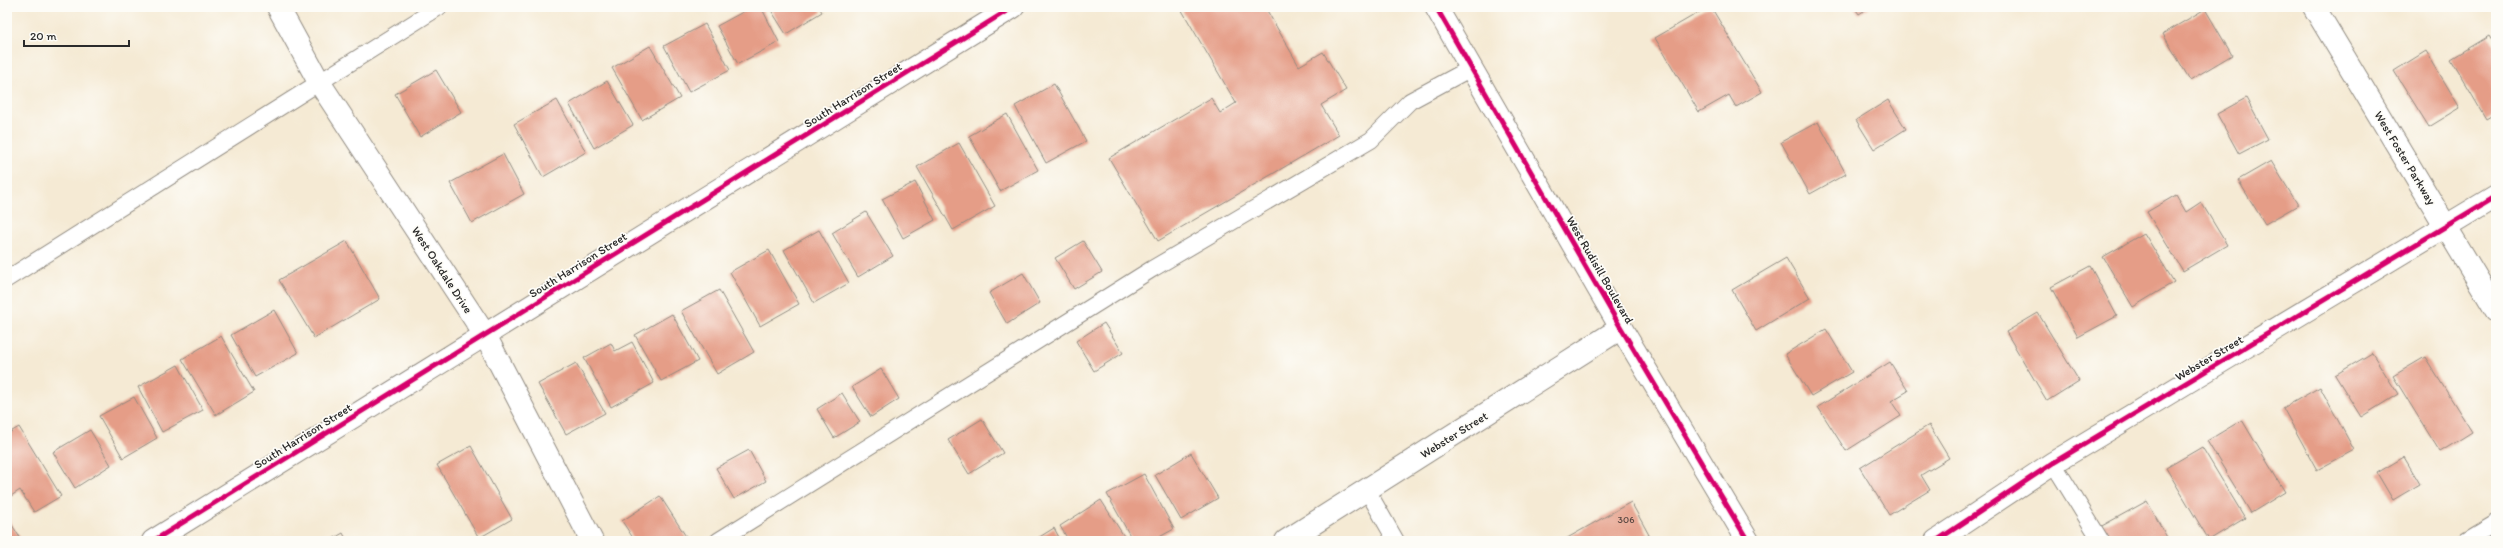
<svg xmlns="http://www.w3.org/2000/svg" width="2503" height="548" font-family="Itim,sans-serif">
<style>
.building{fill:#e59d87}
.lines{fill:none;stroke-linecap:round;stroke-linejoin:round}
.service-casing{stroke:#908a80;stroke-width:18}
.minor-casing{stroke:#908a80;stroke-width:24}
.tertiary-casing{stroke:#908a80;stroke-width:24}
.service{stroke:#fff;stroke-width:16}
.minor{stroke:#fff;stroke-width:22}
.tertiary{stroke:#fff;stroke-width:22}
.cycleway-casing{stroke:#fdfcf7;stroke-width:8}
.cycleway{stroke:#d6006c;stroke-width:5}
.labels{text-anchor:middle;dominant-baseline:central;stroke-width:3.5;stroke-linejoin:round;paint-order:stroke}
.number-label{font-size:10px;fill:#5a4842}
.street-label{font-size:12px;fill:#2b2b2b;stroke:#fdfcf7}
</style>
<rect width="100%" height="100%" fill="#fdfcf7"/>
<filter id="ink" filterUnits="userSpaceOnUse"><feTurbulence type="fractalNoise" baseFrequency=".025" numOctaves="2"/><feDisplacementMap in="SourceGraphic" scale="8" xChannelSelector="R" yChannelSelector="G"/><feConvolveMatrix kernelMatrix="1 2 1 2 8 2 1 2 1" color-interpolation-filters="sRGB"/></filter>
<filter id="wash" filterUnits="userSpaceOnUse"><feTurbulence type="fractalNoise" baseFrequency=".012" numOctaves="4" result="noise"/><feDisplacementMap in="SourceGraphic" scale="16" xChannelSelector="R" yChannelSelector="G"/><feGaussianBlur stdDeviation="0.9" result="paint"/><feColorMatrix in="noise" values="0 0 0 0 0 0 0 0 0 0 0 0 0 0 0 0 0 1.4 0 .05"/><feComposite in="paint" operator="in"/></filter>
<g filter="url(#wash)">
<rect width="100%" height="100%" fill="#f5ead4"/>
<g id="blocks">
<g class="building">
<path d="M752 7H761L779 42 738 64 717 26Z"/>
<path d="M769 7H819L822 12 786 34Z"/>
<path d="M1180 7H1265L1299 66 1323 52 1346 90 1321 105 1339 135 1158 241 1109 158 1211 98 1220 113 1236 103Z"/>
<path d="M1708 7H1711L1762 92 1736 107 1729 95 1699 112 1655 38Z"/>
<path d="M1854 7H1870L1859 14Z"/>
<path d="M2205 9 2232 55 2190 80 2163 34Z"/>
<path d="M705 24 730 70 689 92 664 46Z"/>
<path d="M2489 36 2496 47V113L2486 119 2451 59Z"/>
<path d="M650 46 680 98 642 120 612 68Z"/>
<path d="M2426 51 2460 108 2429 127 2394 71Z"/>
<path d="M436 70 461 112 420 137 395 94Z"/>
<path d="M607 81 633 125 594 148 569 104Z"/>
<path d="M1054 84 1086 141 1046 163 1015 106Z"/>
<path d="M2246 98 2268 139 2239 154 2217 114Z"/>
<path d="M557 100 586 152 543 177 514 124Z"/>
<path d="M1888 100 1906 129 1874 149 1856 120Z"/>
<path d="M1007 114 1038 170 1000 191 969 136Z"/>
<path d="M1818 122 1846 174 1810 194 1781 142Z"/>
<path d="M959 143 995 206 953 230 917 167Z"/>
<path d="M503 154 524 194 472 223 450 183Z"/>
<path d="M2271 161 2298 205 2265 224 2238 180Z"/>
<path d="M915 182 935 220 903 238 882 199Z"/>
<path d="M2176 195 2186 212 2201 202 2227 245 2183 271 2147 212Z"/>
<path d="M866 212 893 256 858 277 832 233Z"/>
<path d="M819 230 849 283 814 303 784 250Z"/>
<path d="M2144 233 2174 282 2133 307 2103 257Z"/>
<path d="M347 241 380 299 314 338 279 280Z"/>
<path d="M1083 241 1102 272 1074 289 1055 258Z"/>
<path d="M769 250 799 304 760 326 730 272Z"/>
<path d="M1786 258 1810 298 1756 331 1732 290Z"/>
<path d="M2090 266 2117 316 2078 337 2051 287Z"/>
<path d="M1023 273 1040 303 1007 324 989 293Z"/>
<path d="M719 290 754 352 717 374 681 311Z"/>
<path d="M274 310 298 353 255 377 231 335Z"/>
<path d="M2038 313 2079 381 2047 401 2006 332Z"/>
<path d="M672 314 698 361 661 381 635 335Z"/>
<path d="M1104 323 1123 353 1094 371 1076 341Z"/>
<path d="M1826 329 1852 372 1811 396 1785 354Z"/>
<path d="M221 336 254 392 216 415 182 359Z"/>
<path d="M632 342 654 383 611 407 584 358 611 343 615 351Z"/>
<path d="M2372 353 2398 394 2361 417 2335 375Z"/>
<path d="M2425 357 2472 432 2440 452 2393 376Z"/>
<path d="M1890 362 1908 391 1891 401 1901 416 1846 451 1818 407Z"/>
<path d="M576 363 605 413 566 434 538 384Z"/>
<path d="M178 365 203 410 162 432 138 387Z"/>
<path d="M881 369 899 399 871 417 852 387Z"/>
<path d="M2320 387 2354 450 2317 470 2283 408Z"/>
<path d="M842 393 860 422 834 438 817 409Z"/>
<path d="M134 397 157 438 123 458 99 416Z"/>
<path d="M982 419 1003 453 969 474 948 440Z"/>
<path d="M2242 420 2285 492 2251 513 2207 441Z"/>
<path d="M1929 425 1949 458 1921 475 1930 490 1889 515 1860 468Z"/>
<path d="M19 427 61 496 34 512 20 490 11 496 7 488V434Z"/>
<path d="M90 430 111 465 75 488 53 452Z"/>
<path d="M471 446 512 519 479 538 437 465Z"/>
<path d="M2202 447 2245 518 2209 540 2166 468Z"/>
<path d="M749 450 766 481 734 499 716 468Z"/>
<path d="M1191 453 1218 498 1181 520 1155 475Z"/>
<path d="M2404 457 2420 484 2393 500 2377 473Z"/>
<path d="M1144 474 1174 529 1152 541H1133L1107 494Z"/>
<path d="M660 496 687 538 681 541H635L622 521Z"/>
<path d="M1101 500 1127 541H1069L1060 526Z"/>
<path d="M2147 501 2169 541H2108L2100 527Z"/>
<path d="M1631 502 1649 535 1639 541H1562Z"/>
<path d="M7 517 22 541H7Z"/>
<path d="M1054 528 1061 541H1033Z"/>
<path d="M343 533 347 541H329Z"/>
<path d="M2496 533V541H2482Z"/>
</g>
</g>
</g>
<g filter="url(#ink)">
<use href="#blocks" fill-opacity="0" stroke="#908a80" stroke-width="1"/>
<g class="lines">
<defs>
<g id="service">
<path d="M7 279 439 7"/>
<path d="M2053 463 2101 541"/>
<path d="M1367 490 1396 541"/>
<path d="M718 541 1152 269 1371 140 1410 101 1473 67"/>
<path d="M2466 541 2496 523"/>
</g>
<g id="minor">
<path d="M278 7 319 82 485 335 592 541"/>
<path d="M2314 7 2496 310"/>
<path d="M153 541 1013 7"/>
<path d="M1286 541 1621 328"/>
<path d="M1936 541 2053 463 2496 196"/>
</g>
<path id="tertiary" d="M1436 7 1621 328 1748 541"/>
</defs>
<use href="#service" class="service-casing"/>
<use href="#minor" class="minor-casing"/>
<use href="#tertiary" class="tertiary-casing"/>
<use href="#service" class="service"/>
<use href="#minor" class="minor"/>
<use href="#tertiary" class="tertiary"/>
<defs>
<g id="cycleway">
<path d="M1436 7 1621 328 1748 541"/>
<path d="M153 541 1013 7"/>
<path d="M1936 541 2053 463 2496 196"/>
</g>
</defs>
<use href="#cycleway" class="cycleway-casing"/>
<use href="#cycleway" class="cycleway"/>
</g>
</g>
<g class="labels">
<g class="number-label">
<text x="1626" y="519">306</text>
</g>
<g class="street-label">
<text transform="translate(853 95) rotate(-32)">South Harrison Street</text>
<text transform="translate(2405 158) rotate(59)">West Foster Parkway</text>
<text transform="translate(578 265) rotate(-32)">South Harrison Street</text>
<text transform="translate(442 270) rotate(57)">West Oakdale Drive</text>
<text transform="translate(1600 270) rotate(60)">West Rudisill Boulevard</text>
<text transform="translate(2209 358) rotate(-31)">Webster Street</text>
<text transform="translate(1454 435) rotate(-32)">Webster Street</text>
<text transform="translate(303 436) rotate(-32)">South Harrison Street</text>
</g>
</g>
<rect width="2503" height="548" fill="none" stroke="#fdfcf7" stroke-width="24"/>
<path d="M24 40v6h105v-6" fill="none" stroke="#2b2b2b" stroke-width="2"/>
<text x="30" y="40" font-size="12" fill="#2b2b2b" stroke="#fdfcf7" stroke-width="3" paint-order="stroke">20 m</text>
</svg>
